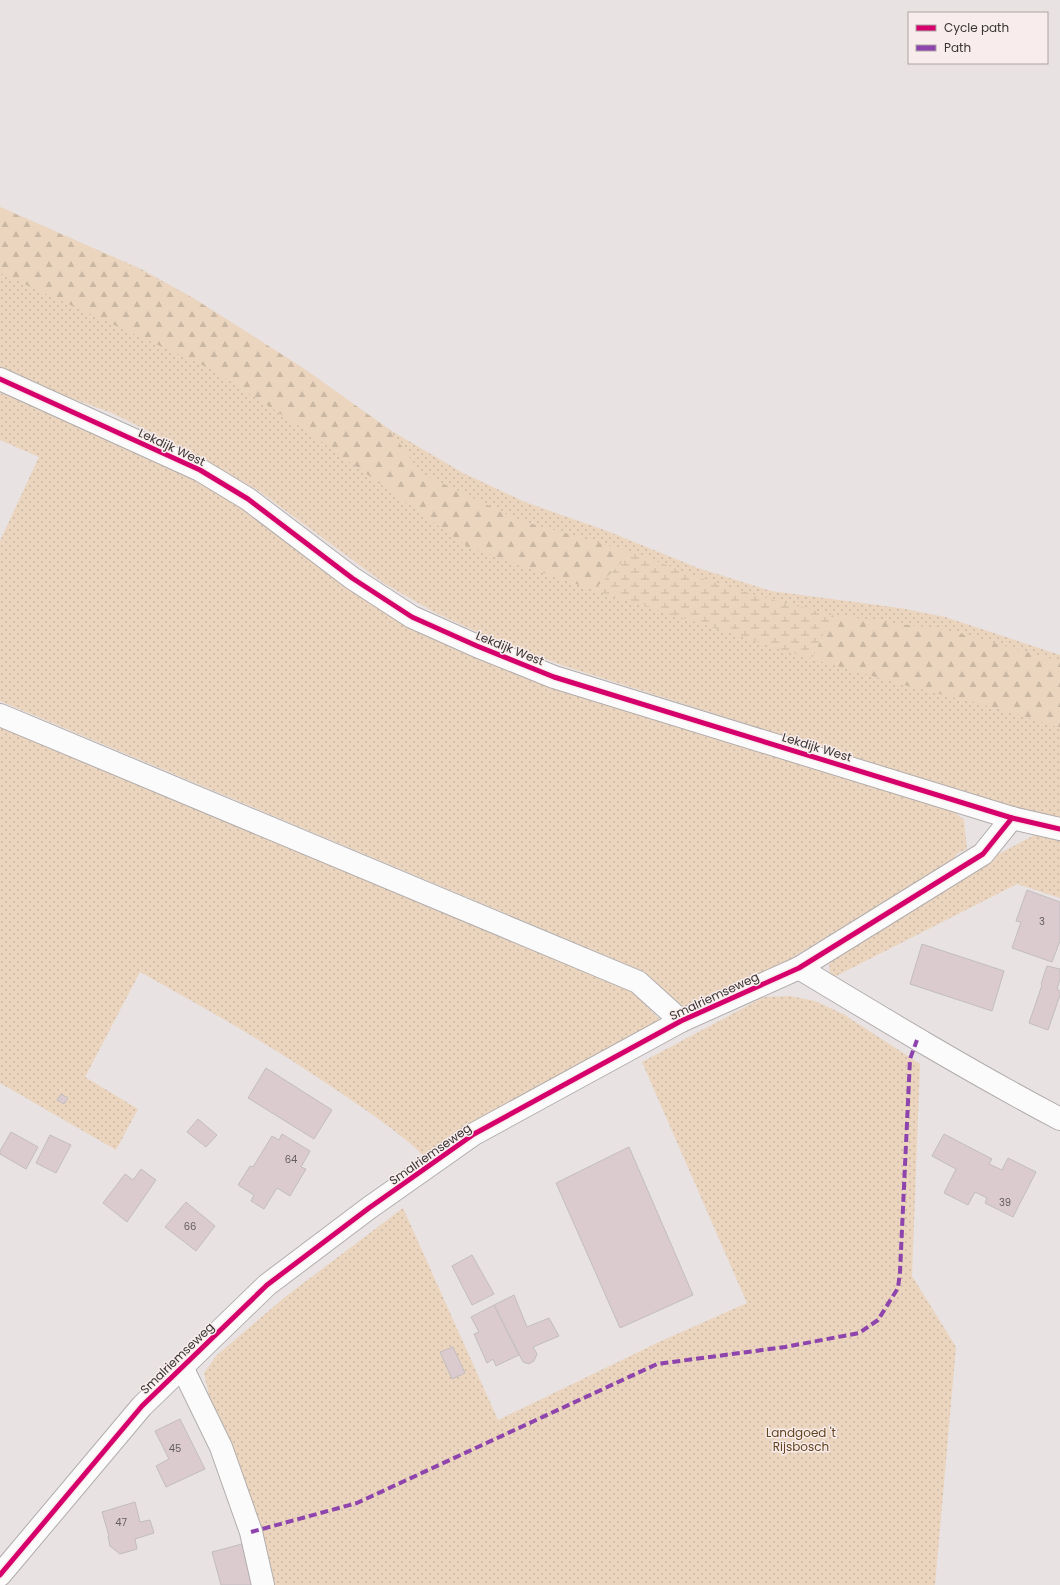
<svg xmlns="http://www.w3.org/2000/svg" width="1060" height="1585" font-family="Poppins,sans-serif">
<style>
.grass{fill:url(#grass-dots)}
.forest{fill:url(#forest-firs)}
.wetland{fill:url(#wetland-marsh)}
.building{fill:#dbcbcf;stroke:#c2bdbe}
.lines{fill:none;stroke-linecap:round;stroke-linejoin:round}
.minor-casing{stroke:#b2adad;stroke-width:24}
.minor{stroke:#fcfbfb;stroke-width:22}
.quiet{stroke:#8e44ad;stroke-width:4;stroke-dasharray:8 4;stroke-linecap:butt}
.cycleway-casing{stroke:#f8edec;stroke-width:8}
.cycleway{stroke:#d6006c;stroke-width:5}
.labels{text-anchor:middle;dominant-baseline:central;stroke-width:3;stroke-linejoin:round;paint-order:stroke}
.number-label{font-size:10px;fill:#645d5d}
.street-label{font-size:12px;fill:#393534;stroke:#f8edec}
.park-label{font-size:12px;fill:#62431d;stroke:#f8edec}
</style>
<defs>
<pattern id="grass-dots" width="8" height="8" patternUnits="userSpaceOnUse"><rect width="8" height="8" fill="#ebd5be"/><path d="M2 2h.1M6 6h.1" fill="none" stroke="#cab7a4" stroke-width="1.8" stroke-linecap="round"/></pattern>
<pattern id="forest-firs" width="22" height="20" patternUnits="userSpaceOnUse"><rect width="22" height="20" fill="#ebd5be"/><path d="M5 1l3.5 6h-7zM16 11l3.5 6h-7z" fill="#cab7a4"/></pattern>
<pattern id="wetland-marsh" width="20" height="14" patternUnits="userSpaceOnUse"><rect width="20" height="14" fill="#ebd5be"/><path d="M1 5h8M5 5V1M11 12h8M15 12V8" fill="none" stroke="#cab7a4"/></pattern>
</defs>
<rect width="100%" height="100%" fill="#e8e2e2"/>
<g class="grass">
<path d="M0 207 141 269 193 298 303 368 390 430 463 473 525 502 607 531 698 568 771 591 900 608 945 617 1060 655V819L975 798 801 741 564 666 492 639 434 612 385 584 259 491 204 459 112 413 0 372Z"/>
<path d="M0 393 73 418 236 500 403 620 461 652 539 681 952 810 964 820 967 849 958 853 949 863 785 962 684 1011 645 972 0 701V541L39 457 0 440Z"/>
<path d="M0 726 632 991 662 1022 428 1160C403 1135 373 1115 344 1095 279 1050 209 1010 140 972L85 1077 138 1109 116 1150 0 1083Z"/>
<path d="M1037 834 1060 840V898L1017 884 834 977C828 973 829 966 830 960 897 915 964 870 1037 834Z"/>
<path d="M790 996 815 1001 843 1014 920 1064 912 1276 956 1347 935 1585H252L204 1373 216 1356 285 1297 403 1208 498 1420 659 1342 747 1303 642 1062 764 997Z"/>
</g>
<g class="forest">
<path d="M0 207 117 259 193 298 303 368 390 430 421 473 518 520 632 552 594 590 468 547 311 434 213 370 0 273Z"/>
<path d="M832 615 947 630 1060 661V728L1011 712 904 685 812 659Z"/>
</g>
<path class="wetland" d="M632 552 703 579 766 598 832 615 812 659 594 590Z"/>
<g class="building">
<path d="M1027 890 1060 902V941L1052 962 1012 948 1021 922 1016 921Z"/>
<path d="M922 944 1004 971 992 1011 910 984Z"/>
<path d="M1047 966 1060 969V979L1057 989 1060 991V995L1048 1030 1029 1023 1042 985 1041 984Z"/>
<path d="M266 1068 332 1110 314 1139 248 1098Z"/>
<path d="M61 1094 68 1098 64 1104 57 1100Z"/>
<path d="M198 1119 217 1135 206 1147 187 1132Z"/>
<path d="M11 1132 38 1147 26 1169 0 1154V1151Z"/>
<path d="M282 1134 310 1151 301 1167 306 1169 290 1196 277 1188 264 1209 251 1201 254 1195 238 1185 250 1166 253 1167 272 1136 279 1140Z"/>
<path d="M944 1134 992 1159 989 1164 1002 1170 1008 1158 1036 1172 1013 1217 985 1203 987 1198 975 1192 968 1205 944 1193 956 1169 932 1156Z"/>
<path d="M50 1135 71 1145 56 1173 36 1163Z"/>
<path d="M629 1147 693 1295 620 1328 556 1183Z"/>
<path d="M141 1169 156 1180 127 1222 103 1203 125 1174 133 1180Z"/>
<path d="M186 1202 215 1226 196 1251 165 1227Z"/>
<path d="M472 1255 494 1294 472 1305 452 1266Z"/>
<path d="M514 1295 527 1327 549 1318 559 1336 533 1347 537 1354 534 1361 529 1364 523 1362 494 1305Z"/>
<path d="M494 1305 519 1355 496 1366 493 1359 487 1363 474 1334 479 1332 471 1317Z"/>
<path d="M453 1347 465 1373 452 1379 440 1352Z"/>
<path d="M180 1419 205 1469 166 1487 156 1466 169 1459 155 1431Z"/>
<path d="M135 1502 140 1522 150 1520 154 1533 135 1539 137 1549 120 1554 110 1546 108 1536H109L102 1512Z"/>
<path d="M242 1544 253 1585H221L212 1552Z"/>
</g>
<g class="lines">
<defs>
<g id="minor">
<path d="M0 379 200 470 248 499 352 578 412 617 477 646 554 677 1012 818 1060 829"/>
<path d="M0 715 638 982 681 1021"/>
<path d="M799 968C885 1020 971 1072 1060 1119"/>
<path d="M182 1367 221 1447 251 1532 263 1585"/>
<path d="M0 1575 142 1406 267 1285 369 1208 474 1134 681 1021 799 968 983 854 1012 818"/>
</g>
</defs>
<use href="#minor" class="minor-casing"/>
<use href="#minor" class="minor"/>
<path class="quiet" d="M251 1532 357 1503 657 1364 785 1347 859 1333 878 1320 898 1288 900 1272 910 1059 917 1040"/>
<defs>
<g id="cycleway">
<path d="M0 379 200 470 248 499 352 578 412 617 477 646 554 677 1012 818 1060 829"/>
<path d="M0 1575 142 1406 267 1285 369 1208 474 1134 681 1021 799 968 983 854 1012 818"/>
</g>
</defs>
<use href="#cycleway" class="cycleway-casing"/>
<use href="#cycleway" class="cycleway"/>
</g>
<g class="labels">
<g class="number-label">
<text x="1042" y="921">3</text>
<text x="291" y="1159">64</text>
<text x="1005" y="1202">39</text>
<text x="190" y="1226">66</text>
<text x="175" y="1448">45</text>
<text x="121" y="1522">47</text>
</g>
<g class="street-label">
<text transform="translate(172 447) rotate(25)">Lekdijk West</text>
<text transform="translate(510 648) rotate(22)">Lekdijk West</text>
<text transform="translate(817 747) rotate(17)">Lekdijk West</text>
<text transform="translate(714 996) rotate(-25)">Smalriemseweg</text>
<text transform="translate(430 1154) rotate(-35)">Smalriemseweg</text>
<text transform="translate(177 1358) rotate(-44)">Smalriemseweg</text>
</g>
<g class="park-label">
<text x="801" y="1432">Landgoed 't<tspan x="801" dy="14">Rijsbosch</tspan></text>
</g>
</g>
<rect x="908" y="12" width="140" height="52" fill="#f8edec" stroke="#aca3a2"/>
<rect x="916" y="25" width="20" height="6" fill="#d6006c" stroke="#aca3a2"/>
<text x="944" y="32" font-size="12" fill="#393534">Cycle path</text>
<rect x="916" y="45" width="20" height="6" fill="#8e44ad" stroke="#aca3a2"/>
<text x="944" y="52" font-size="12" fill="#393534">Path</text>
</svg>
